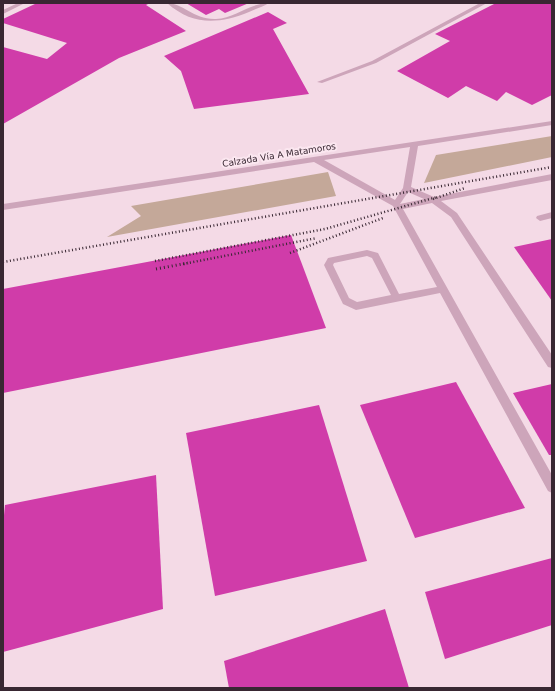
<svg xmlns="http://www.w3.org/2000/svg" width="555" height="691" font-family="'DejaVu Sans',sans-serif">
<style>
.green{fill:#c4a899}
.building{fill:#d03ca9}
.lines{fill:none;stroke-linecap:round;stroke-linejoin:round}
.minor{fill:#cda5ba;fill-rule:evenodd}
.rail-far1{stroke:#382732;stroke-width:2.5;stroke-dasharray:1 2.5;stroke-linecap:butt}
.rail{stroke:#382732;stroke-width:3;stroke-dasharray:1 3;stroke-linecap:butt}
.labels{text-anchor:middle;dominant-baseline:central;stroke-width:4;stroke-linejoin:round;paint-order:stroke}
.far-street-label{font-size:9px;fill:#382732;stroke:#fbe7f0}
</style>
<rect width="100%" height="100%" fill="#f4dae6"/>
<g class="green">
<path d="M552 136V157L424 183 436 155Z"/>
<path d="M328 172 336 196 107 237 141 216 131 206Z"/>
</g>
<g class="building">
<path d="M37 3H150L146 5 186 31 119 58 3 124V47L47 59 67 43 3 23V19Z"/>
<path d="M186 3H249L225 13 219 9 206 15Z"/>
<path d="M496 3H552V95L532 105 506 92 497 101 466 86 448 98 397 71 450 41 435 34Z"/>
<path d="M268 12 287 23 273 29 309 94 194 109 181 71 164 56Z"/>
<path d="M291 235 326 328 3 393V289Z"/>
<path d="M552 239V301L514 247Z"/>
<path d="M456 382 525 508 415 538 360 405Z"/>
<path d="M552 384V455H549L513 393Z"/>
<path d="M319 405 367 561 215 596 186 433Z"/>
<path d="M156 475 163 609 3 652V525L5 505Z"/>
<path d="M552 558V625L445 659 425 592Z"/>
<path d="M385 609 409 688H229L224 661Z"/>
</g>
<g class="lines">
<g class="minor">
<path d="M18 3H25L3 14V10Z"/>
<path d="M167 3C183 3 194 20 216 19 235 18 250 3 269 3 263 7 255 9 249 12 219 24 193 26 167 3Z"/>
<path d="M480 3H487L376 63 322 83 317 82 372 61Z"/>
<path d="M552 121V125L418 146 411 187 434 197 552 174V180L441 201 457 213 552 355V368L548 367 451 217 432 203 403 209 552 475V493L548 491 440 293 356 310 343 304 324 265 328 258 367 250 378 253 399 294 437 287 393 206 314 162 3 210V204ZM410 147 403 188 395 200 324 160ZM408 192 424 199 400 204ZM367 256 372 258 391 295 357 302 349 298 333 265 334 263Z"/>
<path d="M552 212V218L540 221 536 218 537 216Z"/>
</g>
<g class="rail-far1">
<path d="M433 199 465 188"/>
<path d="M290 253 383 218"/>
<path d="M155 261 325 229 437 197"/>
<path d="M3 262 552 167"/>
<path d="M183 264 317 238"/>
</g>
<path class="rail" d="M156 269 188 263"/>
</g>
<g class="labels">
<g class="far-street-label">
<text transform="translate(279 155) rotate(-9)">Calzada Vía A Matamoros</text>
</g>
</g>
<rect width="555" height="691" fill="none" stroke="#382732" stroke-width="8"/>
</svg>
